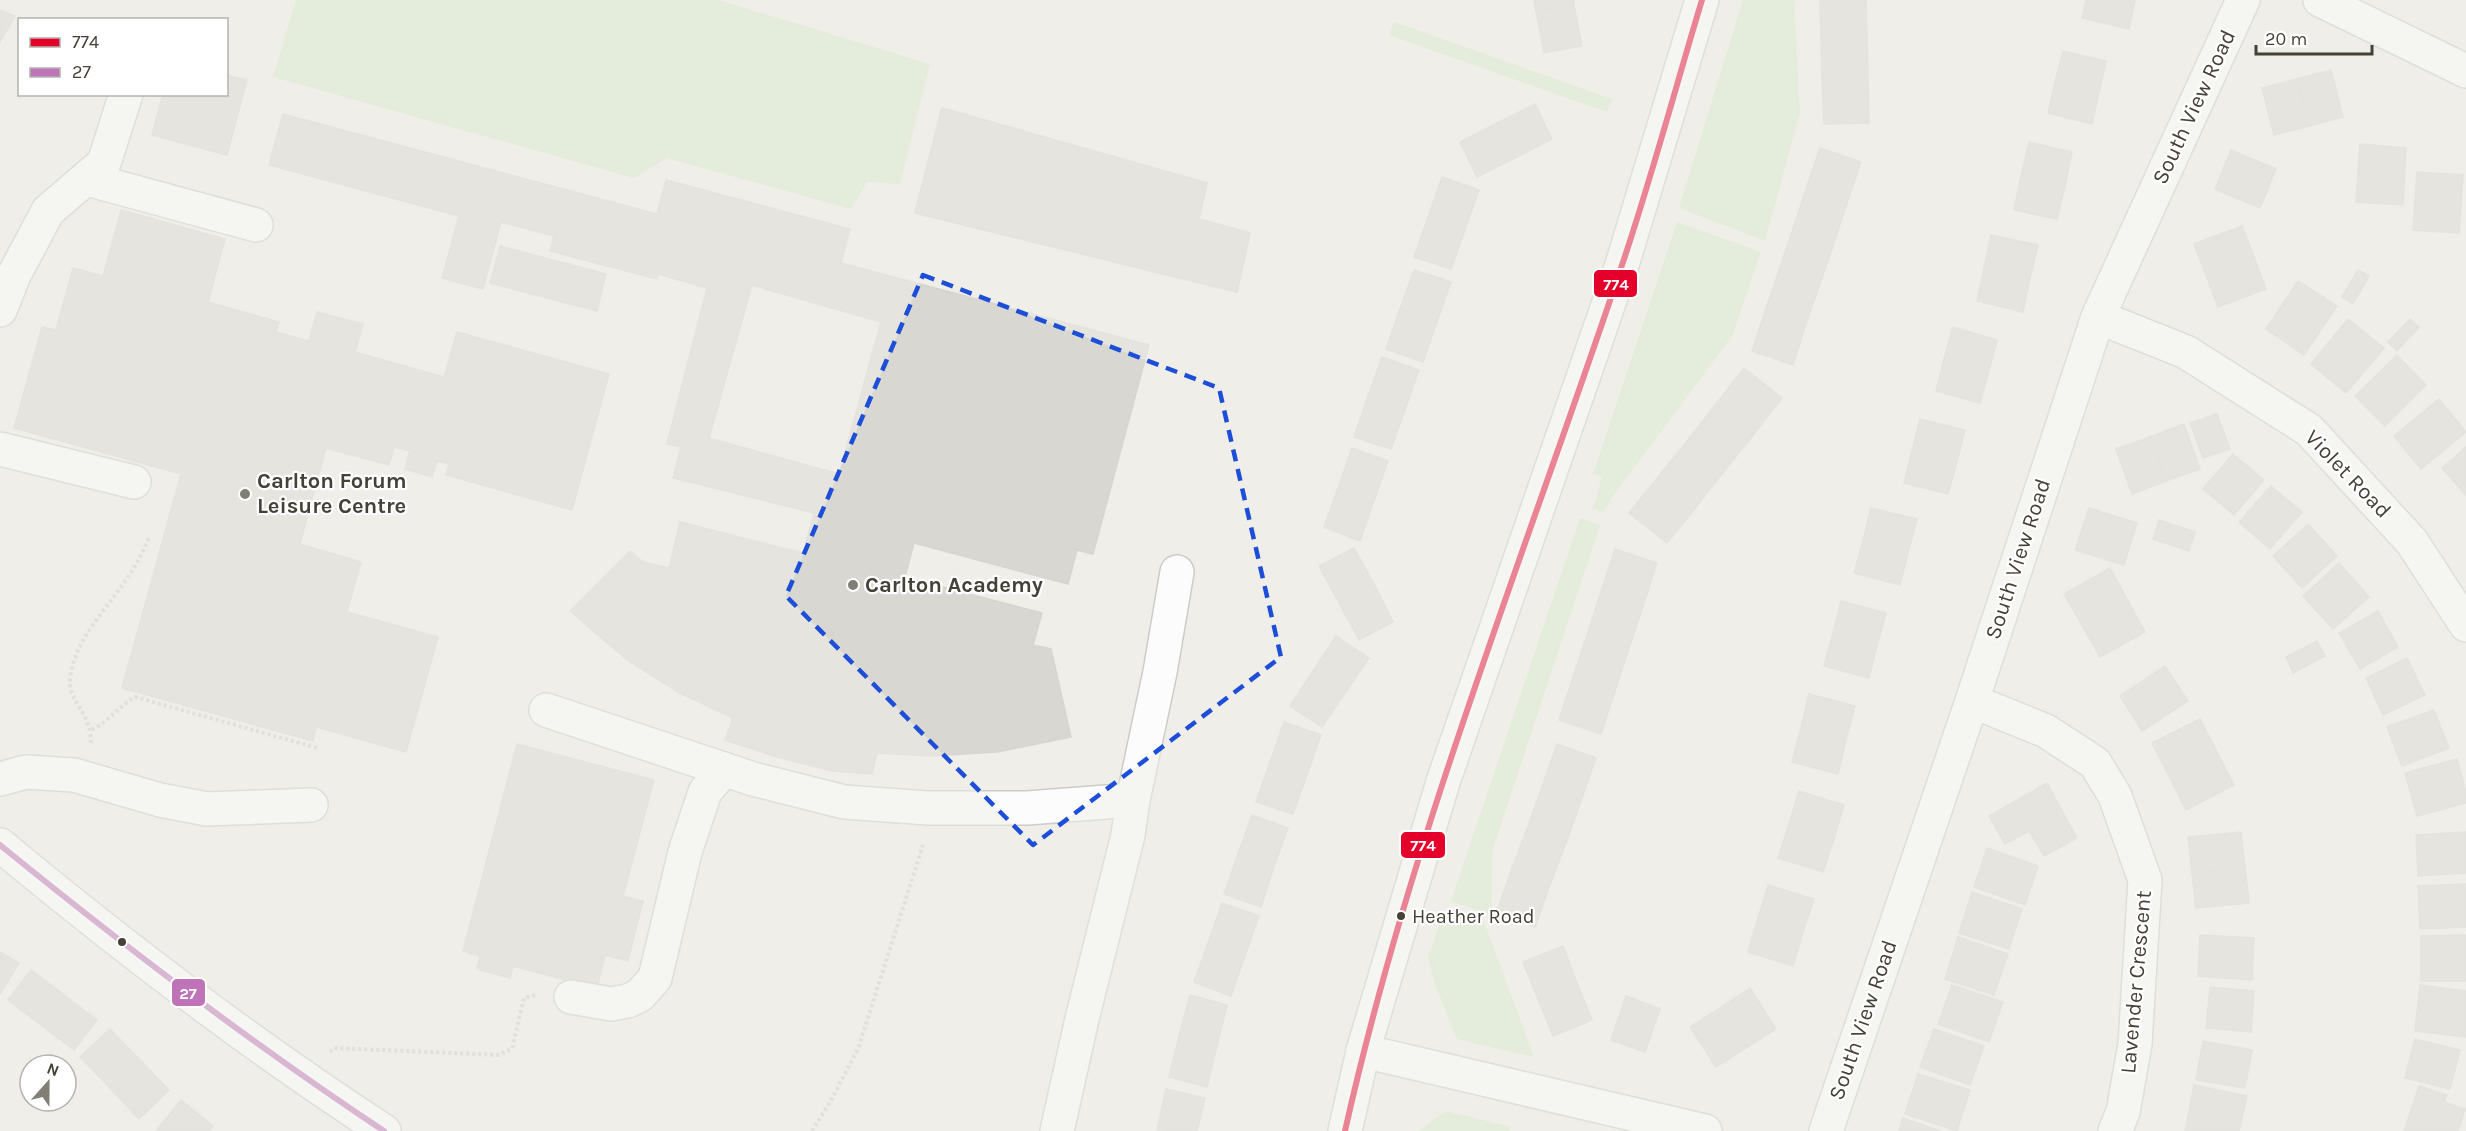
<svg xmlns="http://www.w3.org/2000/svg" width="2466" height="1131" font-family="Karla,sans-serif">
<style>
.green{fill:#d8e9ca}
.building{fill:#d9d7d1;stroke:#d7d5cf;stroke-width:1.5;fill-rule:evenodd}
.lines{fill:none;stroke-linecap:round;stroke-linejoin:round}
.minor-casing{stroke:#cdccc7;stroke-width:36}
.path{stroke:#d0cecb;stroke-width:4;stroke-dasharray:3 3;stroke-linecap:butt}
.minor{stroke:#fdfcfc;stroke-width:33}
.bus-1-casing{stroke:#fff;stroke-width:10}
.bus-2-casing{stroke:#fff;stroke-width:10}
.bus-1{stroke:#e4002b;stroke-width:6}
.bus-2{stroke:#bf73b8;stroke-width:6}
.marked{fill:none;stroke:#1d4ed8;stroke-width:4.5;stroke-dasharray:12 8;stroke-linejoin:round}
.poi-dot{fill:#807e75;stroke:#fff;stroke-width:2}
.bus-dot{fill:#454136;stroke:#fff;stroke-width:2}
.labels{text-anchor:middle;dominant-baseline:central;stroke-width:4.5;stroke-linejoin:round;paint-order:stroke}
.bus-label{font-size:20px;fill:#454136;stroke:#fff;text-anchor:start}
.street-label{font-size:22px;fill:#454136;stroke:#fff}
.poi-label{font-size:22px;font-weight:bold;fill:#454136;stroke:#fff;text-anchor:start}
.line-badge{stroke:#fff;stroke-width:2}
.badge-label{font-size:16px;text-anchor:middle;font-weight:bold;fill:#fff}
</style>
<rect width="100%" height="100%" fill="#efeee9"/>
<g class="green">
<path d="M296 0H718L930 64 900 184 867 182 851 209 667 158 634 178 273 77Z"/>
<path d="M1743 0H1794L1800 113 1765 241 1679 208Z"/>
<path d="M1394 22 1612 99 1607 112 1389 35Z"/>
<path d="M1677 222 1761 252 1732 336 1610 500 1604 512 1593 509 1602 477 1593 474Z"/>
<path d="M1580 518 1600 525 1492 852 1491 915 1451 901Z"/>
<path d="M1457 910 1483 919 1534 1057 1457 1039 1435 984 1428 957 1442 918Z"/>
<path d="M1446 1111 1511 1127 1509 1131H1418Z"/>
</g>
<g class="building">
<path d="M1534 0H1574V5L1536 11Z"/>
<path d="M1820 0H1866L1867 35 1821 36Z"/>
<path d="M2086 0H2135L2129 29 2082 18Z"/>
<path d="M1574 5 1582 46 1544 53 1536 11Z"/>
<path d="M0 10 15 16 0 42Z"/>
<path d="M1867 35 1868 79 1822 80 1821 36Z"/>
<path d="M2063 51 2106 61 2099 92 2055 82Z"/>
<path d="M2331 70 2343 117 2309 126 2297 79Z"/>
<path d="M226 75 247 80 227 155 152 135 163 94H226Z"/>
<path d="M1868 79 1869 123 1824 124 1822 80Z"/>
<path d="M2297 79 2309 126 2274 135 2262 88Z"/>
<path d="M2055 82 2099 92 2092 124 2048 113Z"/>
<path d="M1535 104 1552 139 1515 158 1497 123Z"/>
<path d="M942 108 1207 183 1199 219 1250 233 1237 292 915 213Z"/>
<path d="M942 108 1207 183 1199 219 1250 233 1237 292 915 213Z"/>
<path d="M283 114 657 214 666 180 850 229 841 263 1149 345 1093 554 1077 550 1068 584 914 543 905 577 1042 613 1033 645 1051 649 1071 737 997 752 930 756 877 753 872 774 832 771 777 757 725 740 733 718 678 692 627 660 570 611 630 551 643 562 669 568 680 522 803 553 814 513 673 478 681 447 667 444 707 288 658 274 657 279 550 251 554 236 501 222 483 289 442 278 459 216 269 165ZM752 285 881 322 839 474 709 438Z"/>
<path d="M1497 123 1515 158 1477 177 1460 142Z"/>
<path d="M2029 142 2072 152 2065 186 2021 176Z"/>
<path d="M2360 144 2406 148 2403 205 2356 202Z"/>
<path d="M1820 148 1861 162 1847 203 1806 189Z"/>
<path d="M2231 150 2276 169 2260 208 2215 189Z"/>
<path d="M2417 172 2463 175 2459 233 2413 230Z"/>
<path d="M2021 176 2065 186 2057 219 2014 210Z"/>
<path d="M1442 177 1479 190 1465 230 1428 217Z"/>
<path d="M1806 189 1847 203 1834 243 1793 229Z"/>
<path d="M121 210 225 239 208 302 279 322 276 332 309 341 317 312 363 324 355 352 444 377 457 332 609 374 572 510 446 475 449 464 437 461 432 477 405 469 410 451 394 447 389 465 326 448 300 544 361 562 347 612 438 637 406 752 316 727 313 741 122 688 181 474 14 428 42 327 56 330 73 268 103 276Z"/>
<path d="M1428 217 1465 230 1451 269 1414 257Z"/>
<path d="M2242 226 2254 257 2206 275 2194 244Z"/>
<path d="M1793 229 1834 243 1820 284 1779 270Z"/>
<path d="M1991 235 2038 245 2030 278 1984 268Z"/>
<path d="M500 246 606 274 597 311 490 283Z"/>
<path d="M2254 257 2266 289 2218 307 2206 275Z"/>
<path d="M1984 268 2030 278 2023 312 1977 301Z"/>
<path d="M1414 270 1451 282 1437 322 1400 309Z"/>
<path d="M1779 270 1820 284 1806 324 1765 311Z"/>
<path d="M2358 270 2369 276 2353 304 2342 297Z"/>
<path d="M2298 281 2337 306 2304 355 2266 329Z"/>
<path d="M1400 309 1437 322 1423 362 1386 349Z"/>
<path d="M1765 311 1806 324 1793 365 1752 351Z"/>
<path d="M2348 319 2384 348 2346 393 2311 364Z"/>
<path d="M2410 319 2419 327 2397 351 2388 342Z"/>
<path d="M1953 327 1997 340 1989 371 1944 359Z"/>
<path d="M2397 355 2426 385 2385 426 2355 396Z"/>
<path d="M1382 357 1419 370 1405 410 1368 396Z"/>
<path d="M1944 359 1989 371 1980 403 1936 391Z"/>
<path d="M1744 368 1782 398 1754 434 1716 404Z"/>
<path d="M1368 396 1405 410 1391 449 1354 437Z"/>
<path d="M2439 399 2466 432 2421 469 2394 436Z"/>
<path d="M1716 404 1754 434 1725 470 1687 441Z"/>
<path d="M2217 414 2230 449 2203 458 2190 423Z"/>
<path d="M1920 419 1965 430 1957 462 1912 451Z"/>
<path d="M2184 424 2200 469 2166 481 2150 437Z"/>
<path d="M2150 437 2166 481 2132 494 2116 449Z"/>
<path d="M1687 441 1725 470 1696 507 1658 477Z"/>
<path d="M2466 447V495L2442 468Z"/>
<path d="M1352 448 1388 461 1374 501 1338 488Z"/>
<path d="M1912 451 1957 462 1948 494 1904 483Z"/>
<path d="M2233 454 2264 480 2234 515 2203 489Z"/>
<path d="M1658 477 1696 507 1667 543 1629 513Z"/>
<path d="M2271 486 2302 512 2270 549 2239 522Z"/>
<path d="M1338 488 1374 501 1360 541 1324 527Z"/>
<path d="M1871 508 1917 519 1908 553 1863 541Z"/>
<path d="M2089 508 2137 523 2124 565 2075 550Z"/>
<path d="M2159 520 2195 532 2189 551 2153 539Z"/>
<path d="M2308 524 2337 556 2302 588 2273 556Z"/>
<path d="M1863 541 1908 553 1900 585 1854 573Z"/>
<path d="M1354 548 1374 584 1339 603 1319 566Z"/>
<path d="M1615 549 1657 563 1643 606 1601 592Z"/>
<path d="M2339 563 2369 597 2333 629 2303 596Z"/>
<path d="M2110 568 2127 599 2082 625 2064 594Z"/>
<path d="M1374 584 1393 622 1359 640 1339 603Z"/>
<path d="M1601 592 1643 606 1629 648 1587 635Z"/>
<path d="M2127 599 2145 632 2100 657 2082 625Z"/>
<path d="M1841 601 1886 613 1877 646 1833 633Z"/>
<path d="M2378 611 2398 647 2360 669 2339 633Z"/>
<path d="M1833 633 1877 646 1869 678 1824 666Z"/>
<path d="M1587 635 1629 648 1615 691 1573 677Z"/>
<path d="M1336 636 1369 658 1345 693 1313 671Z"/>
<path d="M2317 641 2325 656 2293 673 2286 657Z"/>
<path d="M2407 658 2425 695 2383 715 2366 678Z"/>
<path d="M2165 666 2188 701 2142 731 2120 696Z"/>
<path d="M1313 671 1345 693 1322 727 1290 706Z"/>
<path d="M1573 677 1615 691 1601 734 1559 720Z"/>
<path d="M1809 694 1855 706 1846 740 1801 728Z"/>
<path d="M2434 710 2449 748 2402 766 2387 727Z"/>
<path d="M2200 719 2217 752 2169 776 2152 743Z"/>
<path d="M1284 722 1321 735 1307 775 1270 762Z"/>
<path d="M1801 728 1846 740 1838 774 1792 762Z"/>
<path d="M517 744 654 780 623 896 643 901 628 961 605 955 597 988 513 966 510 978 477 969 480 956 463 951Z"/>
<path d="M1557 744 1596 758 1581 801 1542 787Z"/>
<path d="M2217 752 2234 785 2186 810 2169 776Z"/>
<path d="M2457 759 2466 793V803L2417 816 2405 773Z"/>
<path d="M1270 762 1307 775 1293 814 1256 802Z"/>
<path d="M2047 783 2077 838 2044 856 2029 831 2005 844 1989 816Z"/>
<path d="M1542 787 1581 801 1566 843 1527 829Z"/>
<path d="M1799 791 1844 805 1834 839 1789 824Z"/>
<path d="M1252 815 1288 828 1274 867 1238 854Z"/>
<path d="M1789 824 1834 839 1823 872 1778 858Z"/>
<path d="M1527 829 1566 843 1550 885 1511 871Z"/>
<path d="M2241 832 2245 867 2192 873 2188 837Z"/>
<path d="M2466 832V873L2418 876 2416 835Z"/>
<path d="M1987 848 2038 866 2025 905 1974 887Z"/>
<path d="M1238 854 1274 867 1261 907 1224 894Z"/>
<path d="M2245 867 2249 903 2196 908 2192 873Z"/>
<path d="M1511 871 1550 885 1535 927 1496 914Z"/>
<path d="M2466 884V927L2420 929 2418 886Z"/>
<path d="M1768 885 1814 899 1803 932 1758 918Z"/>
<path d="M1972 892 2022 909 2009 949 1959 933Z"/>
<path d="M1222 903 1259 916 1245 956 1208 943Z"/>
<path d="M1758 918 1803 932 1793 966 1748 952Z"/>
<path d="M2200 935 2254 938 2252 980 2198 976Z"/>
<path d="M2466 935V981H2421V936Z"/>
<path d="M1958 937 2008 954 1994 995 1945 979Z"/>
<path d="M1208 943 1245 956 1231 996 1194 982Z"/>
<path d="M1563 946 1577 983 1538 999 1523 962Z"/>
<path d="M0 952 19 963 0 994Z"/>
<path d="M31 970 64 995 41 1025 8 1000Z"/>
<path d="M1577 983 1592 1020 1553 1036 1538 999Z"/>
<path d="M1952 985 2003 1002 1989 1042 1938 1024Z"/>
<path d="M2420 985 2466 991V1037L2415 1031Z"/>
<path d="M2210 987 2254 991 2251 1032 2206 1028Z"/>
<path d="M1750 988 1776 1029 1746 1048 1720 1008Z"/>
<path d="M64 995 97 1020 74 1050 41 1025Z"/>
<path d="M1190 995 1227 1005 1217 1046 1179 1036Z"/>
<path d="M1626 996 1660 1009 1645 1052 1611 1040Z"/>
<path d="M1720 1008 1746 1048 1716 1067 1690 1027Z"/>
<path d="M110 1029 140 1060 110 1088 80 1057Z"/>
<path d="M1934 1029 1984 1046 1970 1085 1920 1067Z"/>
<path d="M1179 1036 1217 1046 1207 1087 1169 1077Z"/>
<path d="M2415 1039 2460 1050 2450 1089 2405 1078Z"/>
<path d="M2203 1041 2252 1050 2245 1088 2196 1080Z"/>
<path d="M140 1060 169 1090 139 1119 110 1088Z"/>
<path d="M1918 1074 1970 1090 1957 1131 1905 1114Z"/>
<path d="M2194 1085 2247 1096 2239 1131H2185Z"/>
<path d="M2419 1086 2447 1095 2444 1102 2465 1109 2458 1131H2404Z"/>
<path d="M1166 1089 1205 1098 1197 1131 1157 1130Z"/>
<path d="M181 1100 213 1126 209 1131H156Z"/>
<path d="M1903 1118 1940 1131H1899Z"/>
</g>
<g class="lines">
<defs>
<g id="minor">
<path d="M2320 0 2466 71"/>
<path d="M87 179 256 225"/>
<path d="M0 310 14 275 48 211 104 163 126 94"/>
<path d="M2098 317 2186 352 2309 430 2412 542 2466 625"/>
<path d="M0 449 134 482"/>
<path d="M1972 701 2046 731 2095 763 2115 796 2145 880 2135 1044 2123 1112 2115 1131"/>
<path d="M546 710 753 779 844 802 928 808H1027L1133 800"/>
<path d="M0 779 26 772 74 775 160 800 207 809 311 805"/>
<path d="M0 845C123 947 250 1044 384 1131"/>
<path d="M571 997 611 1004 628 1001 640 995 655 978 685 852 705 792 724 769"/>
<path d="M1363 1051 1705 1131"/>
<path d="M1057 1131 1082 1019 1128 835 1133 800 1160 672 1177 572"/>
<path d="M1345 1131 1363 1051 1443 782 1622 265 1702 0"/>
<path d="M1826 1131 1972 701 2098 317 2243 0"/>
</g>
</defs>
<use href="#minor" class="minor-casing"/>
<g class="path">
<path d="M92 730C108 722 119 706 135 697L318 748"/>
<path d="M91 743C92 716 70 701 70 683 71 641 111 605 132 571 139 560 144 549 149 538"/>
<path d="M330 1052 334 1048 499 1055 512 1049 524 998 535 995"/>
<path d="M812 1131 830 1102 858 1049 923 845"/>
</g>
<use href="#minor" class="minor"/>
<defs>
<path id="bus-1" d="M1345 1131C1411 836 1525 554 1621 268 1651 180 1675 89 1702 0"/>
<path id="bus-2" d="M0 845C124 946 251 1043 384 1131"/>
</defs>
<use href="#bus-1" class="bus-1-casing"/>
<use href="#bus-2" class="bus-2-casing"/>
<use href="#bus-1" class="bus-1"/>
<use href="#bus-2" class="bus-2"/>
</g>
<path d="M0 0H2466V1131H0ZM923 275 1219 388 1281 657 1033 845 786 596Z" fill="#efeee9" fill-opacity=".55" fill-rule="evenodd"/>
<path class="marked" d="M923 275 1219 388 1281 657 1033 845 786 596Z"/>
<g class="poi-dot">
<circle cx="245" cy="494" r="6"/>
<circle cx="853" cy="585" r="6"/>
</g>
<g class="bus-dot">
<circle cx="1401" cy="916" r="5"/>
<circle cx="122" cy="942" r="5"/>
</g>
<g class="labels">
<g class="bus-label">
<text x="1412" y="916">Heather Road</text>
</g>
<g class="street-label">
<text transform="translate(2194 107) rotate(-65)">South View Road</text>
<text transform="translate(2348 474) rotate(46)">Violet Road</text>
<text transform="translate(2018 559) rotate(-72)">South View Road</text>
<text transform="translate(2136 982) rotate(-85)">Lavender Crescent</text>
<text transform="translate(1863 1020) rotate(-71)">South View Road</text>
</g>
<g class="poi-label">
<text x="257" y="481">Carlton Forum<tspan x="257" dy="25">Leisure Centre</tspan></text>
<text x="865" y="585">Carlton Academy</text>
</g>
</g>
<g class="line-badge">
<rect x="1593" y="269" width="45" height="29" rx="6" fill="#e4002b"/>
<rect x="1400" y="831" width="46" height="28" rx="6" fill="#e4002b"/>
<rect x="171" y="978" width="35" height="29" rx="6" fill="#bf73b8"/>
</g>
<g class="badge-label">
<text x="1616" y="290">774</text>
<text x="1423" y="851">774</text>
<text x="188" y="999">27</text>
</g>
<rect x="18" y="18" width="210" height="78" fill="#ffffff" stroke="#b5b3af" stroke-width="1.5"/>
<rect x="30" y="38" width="30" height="9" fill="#e4002b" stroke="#b5b3af" stroke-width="1.5"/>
<text x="72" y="48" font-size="18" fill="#454136">774</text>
<rect x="30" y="68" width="30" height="9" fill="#bf73b8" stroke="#b5b3af" stroke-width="1.5"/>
<text x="72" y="78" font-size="18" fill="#454136">27</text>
<g transform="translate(48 1083) rotate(21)"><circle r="28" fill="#ffffff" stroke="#b5b3af" stroke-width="1.5"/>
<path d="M0-4.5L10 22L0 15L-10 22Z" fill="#807e75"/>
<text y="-9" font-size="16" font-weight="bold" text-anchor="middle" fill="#454136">N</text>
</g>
<path d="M2256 45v9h116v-9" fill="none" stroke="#454136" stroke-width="3"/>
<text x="2265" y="45" font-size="18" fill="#454136" stroke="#ffffff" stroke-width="4.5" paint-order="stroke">20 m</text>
</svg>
